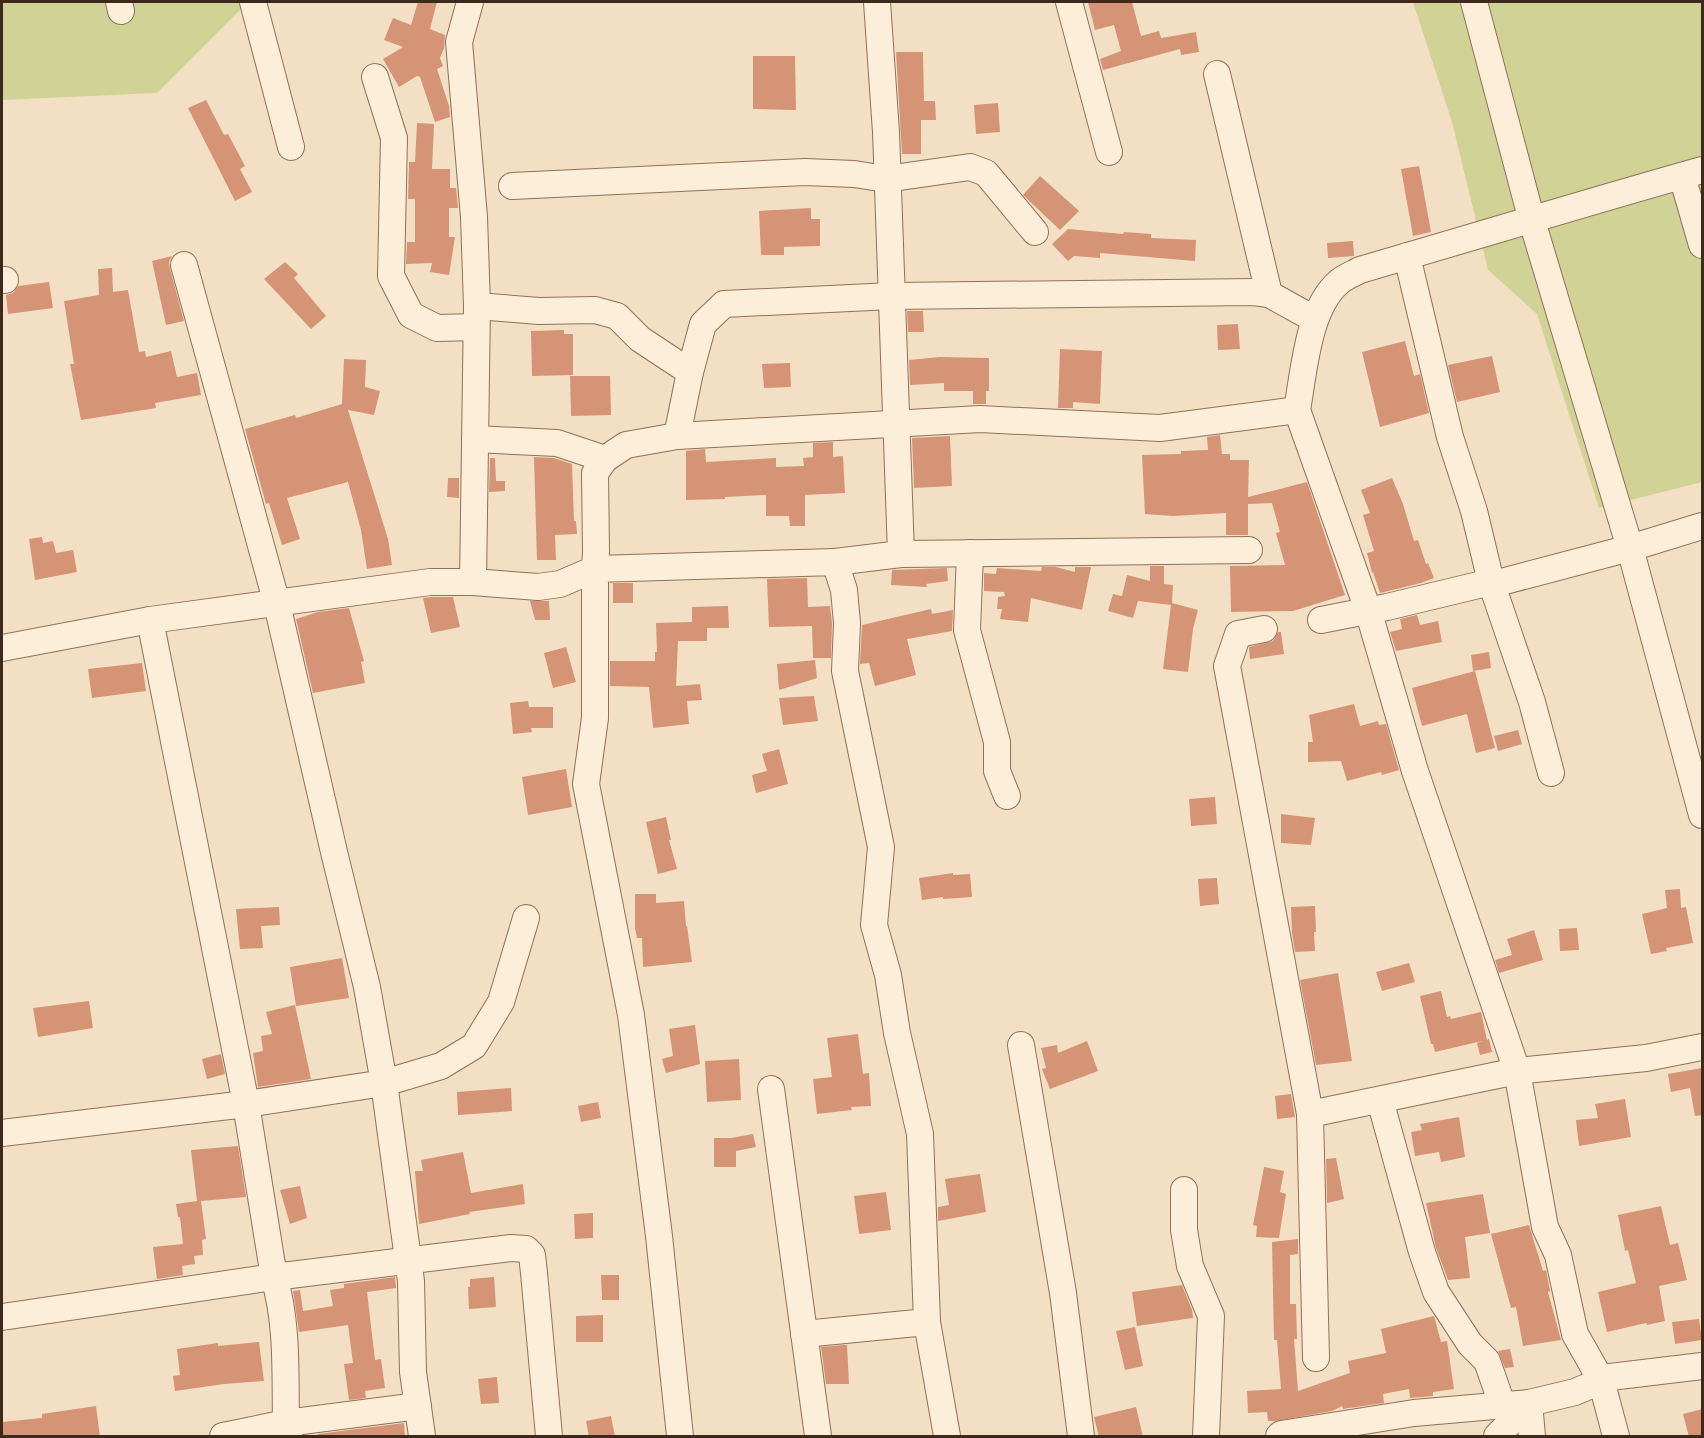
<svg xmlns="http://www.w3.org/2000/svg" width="1704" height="1438" font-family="'Libre Baskerville',serif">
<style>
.green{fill:#d1d296}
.building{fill:#d59476}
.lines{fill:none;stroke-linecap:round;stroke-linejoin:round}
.minor-casing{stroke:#907058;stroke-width:28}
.minor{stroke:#fceed8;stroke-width:26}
</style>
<rect width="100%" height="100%" fill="#f3e0c4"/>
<g class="green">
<path d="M2 2H248L157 93 2 100Z"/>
<path d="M1413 2H1702V482L1599 508 1537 314 1488 270 1452 122Z"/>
</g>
<g class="building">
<path d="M418 2H437L430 29 445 35 444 48 440 58 443 66 437 69 449 106 450 117 435 122 420 77 417 76 399 87 383 59 403 47 384 40 393 18 411 25Z"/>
<path d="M1088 2H1132L1141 36 1159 31 1161 38 1196 32 1199 52 1181 55 1180 49 1103 70 1100 59 1121 51 1114 25 1095 30Z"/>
<path d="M896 52H923L924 101H935L936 120H921V154H902Z"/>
<path d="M753 56H795L796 110 753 109Z"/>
<path d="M206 100 224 135 228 134 245 166 240 169 252 192 235 201 188 108Z"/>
<path d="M998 103 1000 132 976 134 974 105Z"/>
<path d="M417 123 434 124 432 169H450V188H456L458 208H449V237H455L449 275 430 272 432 263 406 264 407 242H415V199H408L409 162H415Z"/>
<path d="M1419 166 1431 232 1413 236 1401 169Z"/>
<path d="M1040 176 1079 211 1060 230 1023 195Z"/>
<path d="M811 208V219H820V246L784 247V255H761L759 211Z"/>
<path d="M1068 229 1123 234 1124 232 1151 234V238L1196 240 1195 261 1100 253V258L1074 256 1068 261 1052 244Z"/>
<path d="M1353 241 1354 256 1328 258 1327 243Z"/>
<path d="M172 256 169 262 170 269 184 321 166 325 152 261Z"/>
<path d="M285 262 298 274 294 278 326 316 311 329 264 279Z"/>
<path d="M112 268 113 292 128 290 139 352 145 351 146 357 171 351 177 377 197 373 201 395 155 403 156 408 81 420 70 364H74L64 301 99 295 98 269Z"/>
<path d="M49 282 53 308 8 314 6 295 13 293 18 286Z"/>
<path d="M907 311H923L924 332H908Z"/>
<path d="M1238 324 1240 349 1218 350 1217 325Z"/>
<path d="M564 330V334H573V375L532 376 531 331Z"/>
<path d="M1405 341 1414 376 1420 374 1429 413 1380 427 1362 352Z"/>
<path d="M1060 349 1102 351 1100 404 1073 402V408H1058Z"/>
<path d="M1492 356 1500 392 1457 402 1448 365Z"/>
<path d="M940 357 989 358V391H986V404H973V391H944V383L910 385 909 360Z"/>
<path d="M344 359 366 360 365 387 380 391 374 415 348 410 388 539 392 565 367 569 361 530 348 482 287 498 300 539 282 545 269 503 266 504 245 429 295 415 296 418 342 404Z"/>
<path d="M790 363 791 387 764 388 762 364Z"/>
<path d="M570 376H610L611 415 571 416Z"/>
<path d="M1220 435 1222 454H1230V460H1249L1248 497 1307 482 1345 595 1293 611 1231 612 1230 566 1285 565 1276 533 1280 532 1272 503 1248 504V535H1226V513L1173 516 1145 514 1142 455 1181 454V451L1208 450 1207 437Z"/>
<path d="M950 436 952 486 914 488 912 438Z"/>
<path d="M833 442V457L843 456 845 493 805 495V526H790L789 516H766V495L725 497V499L686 500V451L705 449 706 462 776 458V467L804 466 803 458 813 457V443Z"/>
<path d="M534 457 554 458 572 464 574 521H576L577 534 555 535 556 560H537Z"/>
<path d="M490 458H495L496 481H505V491L489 492Z"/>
<path d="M448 478H459V498L447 497Z"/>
<path d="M1392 478 1403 504 1414 541 1418 540 1426 564 1428 563 1434 578 1421 583 1380 593 1373 572 1372 573 1367 553 1374 551 1363 515 1370 513 1361 490Z"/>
<path d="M42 537 43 543 53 541 56 553 73 550 77 572 35 580 29 539Z"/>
<path d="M1150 566H1164V584L1173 585 1172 603 1198 610 1193 629 1188 672 1163 669 1171 605 1138 601 1133 618 1108 611 1113 594 1122 596 1127 575 1150 581Z"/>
<path d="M1042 567H1056L1075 572V567H1091L1082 610 1031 598 1028 622 1000 619 1002 609H997L998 597 1005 596 1004 592 984 591V573L996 574 997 568 1041 571Z"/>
<path d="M947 568 948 581 926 584 927 587 891 585 892 570Z"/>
<path d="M807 578 808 607 830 606 832 623 831 658H813L812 626 769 627 767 579Z"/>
<rect x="613" y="583" width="20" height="20"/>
<path d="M431 597H453L460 627 431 633 423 598Z"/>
<path d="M530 601H549L550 620H535Z"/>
<path d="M728 606 729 628H707V641H678L676 686 700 684 702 700 687 701 689 724 653 728 649 687 610 686V661H655V652H657L656 623 692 622V607Z"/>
<path d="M349 608 364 661 361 662 365 683 313 693 296 619 318 612Z"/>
<path d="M931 609 932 614 953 610 952 631 907 639 916 675 875 686 869 663 860 664 862 625Z"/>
<path d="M1417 615 1420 625 1438 621 1442 642 1396 651 1390 632 1402 629 1400 619Z"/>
<path d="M1278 632H1281L1284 654 1250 659 1249 647 1273 641Z"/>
<path d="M566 647 576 682 553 688 544 653Z"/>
<path d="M1489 652 1491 668 1473 671 1471 655Z"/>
<path d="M815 660 817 678 779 690 777 664Z"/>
<path d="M142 663 146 691 92 698 88 669Z"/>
<path d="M1475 671 1495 748 1476 753 1467 714 1422 726 1412 688Z"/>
<path d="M814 696 818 721 783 725 779 698Z"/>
<path d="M528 701 529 707H553V728H531L532 732 513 734 510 703Z"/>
<path d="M1354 704 1360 726 1378 721 1379 725 1386 724 1399 770 1382 775 1381 772 1347 781 1341 761 1308 762V742H1313L1309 715Z"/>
<path d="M1518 730 1522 744 1498 751 1494 736Z"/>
<path d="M779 749 788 784 756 793 752 775 767 771 762 754Z"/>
<path d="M566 769 572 807 528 815 522 777Z"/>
<path d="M1215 797 1217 824 1191 826 1189 799Z"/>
<path d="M1281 814 1315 818 1311 845 1281 843Z"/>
<path d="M666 817 671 840H669L677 869 658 874 646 822Z"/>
<path d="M953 873V875L970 874 972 897 943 899V897L922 900 919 878Z"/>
<path d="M1217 878 1219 904 1200 906 1198 879Z"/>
<path d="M1680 889 1681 908 1686 907 1693 943 1666 948 1667 951 1651 954 1642 914 1667 908 1665 890Z"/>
<path d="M635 894H656V903L684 901 686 926H687L692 962 643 967 642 938H637L635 928Z"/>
<path d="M1315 906 1316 932H1314L1315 951 1295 952 1292 933 1291 907Z"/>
<path d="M279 907 280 925 261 926 263 948 240 949 236 909Z"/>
<path d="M1577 928 1579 950 1560 951 1559 929Z"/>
<path d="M1534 930 1543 960 1499 973 1495 960 1512 955 1507 939Z"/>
<path d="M342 958 349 998 296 1006 290 967Z"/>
<path d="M1409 963 1415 982 1382 991 1376 972Z"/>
<path d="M1338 973 1352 1061 1316 1065 1300 980Z"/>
<path d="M1441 991 1447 1017 1450 1016 1451 1019 1481 1012 1487 1040 1489 1039 1492 1052 1480 1055 1477 1043 1482 1041 1435 1052 1433 1044H1431L1420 996Z"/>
<path d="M89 1001 93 1028 38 1037 33 1008Z"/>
<path d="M295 1005 311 1079 258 1087 253 1053 263 1051 261 1036 272 1034 266 1012Z"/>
<path d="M695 1025 700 1064 666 1073 662 1059 673 1056 669 1029Z"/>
<path d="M858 1034 863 1074 869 1073 871 1106 851 1107 852 1110 817 1114 813 1079 832 1077 827 1038Z"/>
<path d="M1087 1041 1098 1071 1050 1089 1042 1069 1046 1068 1041 1048 1057 1045 1058 1053Z"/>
<path d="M221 1054 225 1074 207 1079 202 1059Z"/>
<path d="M739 1059 741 1100 707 1102 705 1061Z"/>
<path d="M1702 1068V1115L1695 1116 1690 1088 1671 1092 1668 1074Z"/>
<path d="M511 1088 512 1111 458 1115 457 1092Z"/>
<path d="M1291 1094 1295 1117 1277 1119 1275 1096Z"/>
<path d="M1625 1099 1631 1137 1579 1146 1576 1120 1598 1118 1595 1104Z"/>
<path d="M598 1102 601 1118 581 1122 578 1106Z"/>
<path d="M1459 1117 1465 1157 1441 1162 1439 1152 1415 1156 1411 1132 1422 1130 1420 1124Z"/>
<path d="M753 1134 756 1147 736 1151V1167H714V1138H731Z"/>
<path d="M238 1146 246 1197 201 1201 206 1239 202 1240 203 1255 194 1256 195 1264 182 1266 183 1275 157 1279 153 1247 183 1244 180 1217H178L176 1204 197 1201 191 1150Z"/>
<path d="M463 1152 471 1193 523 1184 525 1204 469 1212 470 1214 419 1224 415 1171H423L421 1160Z"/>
<path d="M1336 1158 1344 1199 1327 1203 1326 1159Z"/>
<path d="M1264 1167 1284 1171 1280 1192 1286 1194 1279 1238 1256 1237 1257 1226 1253 1225Z"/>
<path d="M980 1174 986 1212 938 1221V1207L949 1205 945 1179Z"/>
<path d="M300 1186 307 1218 290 1224 280 1190Z"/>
<path d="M886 1192 891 1230 859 1234 854 1196Z"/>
<path d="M1483 1194 1490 1233 1465 1237 1470 1278 1448 1280 1436 1248 1426 1203Z"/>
<path d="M1661 1206 1670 1245 1678 1243 1687 1280 1659 1286 1665 1321 1647 1325 1646 1323 1607 1332 1598 1292 1636 1283 1628 1250 1625 1251 1618 1215Z"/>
<path d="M593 1213V1238L575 1239 574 1214Z"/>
<path d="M1529 1225 1543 1271 1546 1270 1550 1291 1548 1292 1561 1340 1523 1346 1516 1307 1511 1308 1491 1234Z"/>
<path d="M1298 1239V1254L1290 1255V1304H1296L1297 1339H1294L1298 1391 1350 1373 1348 1361 1386 1353 1381 1329 1434 1316 1441 1342 1447 1341 1454 1389 1433 1392V1396L1410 1398 1409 1389 1383 1394 1384 1403 1343 1409 1342 1406 1332 1411 1276 1421H1268L1267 1412 1248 1413 1247 1391 1281 1389 1277 1340H1274L1272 1242Z"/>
<path d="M601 1275H619V1300H602Z"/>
<path d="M395 1277 396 1288 367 1292 375 1360 381 1359 385 1388 365 1391 366 1398 349 1400 344 1364 353 1363 348 1325 299 1332 293 1291 300 1290 303 1311 333 1306 330 1290 344 1288V1284Z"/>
<path d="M494 1277 496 1307 469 1309 468 1287H470V1279Z"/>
<path d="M1182 1285 1192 1310 1193 1318 1137 1326 1132 1292Z"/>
<path d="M603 1315V1342H576V1316Z"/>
<path d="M1699 1319 1702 1340 1675 1344 1672 1322Z"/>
<path d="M1135 1327 1143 1366 1125 1370 1116 1331Z"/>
<path d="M259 1342 264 1381 224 1384 175 1391 173 1376 180 1375 177 1349 218 1343V1346Z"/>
<path d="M844 1345H847L849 1384H826L821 1347Z"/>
<path d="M1510 1349 1514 1367 1505 1368 1498 1351Z"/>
<path d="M497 1377 499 1403 481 1404 478 1379Z"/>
<path d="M96 1406 100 1437H2V1422L42 1418V1414Z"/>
<path d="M1136 1407 1143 1437H1099L1094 1417Z"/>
<path d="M1702 1409V1437H1689L1683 1414Z"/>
<path d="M611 1416 615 1437H589L586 1421Z"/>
<path d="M404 1423 405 1437H318V1434Z"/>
</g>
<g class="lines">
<defs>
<g id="minor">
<path d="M119 2 121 11"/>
<path d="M253 2 291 147"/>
<path d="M470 2 459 42 474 217 477 306 473 582"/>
<path d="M877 2 886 132 901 554"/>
<path d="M1069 2 1109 152"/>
<path d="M1474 2 1532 221 1630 548 1702 815"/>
<path d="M1217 74 1269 294"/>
<path d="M375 77 394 138 391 276 411 315 437 328 476 327"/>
<path d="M1682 176 1702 245"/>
<path d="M512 186 805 172 854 174 886 179 970 167 986 173 1035 232"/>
<path d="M1407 256 1450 437 1474 511 1491 582 1532 702 1551 773"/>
<path d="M184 265 277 604 334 852 367 987 384 1083 411 1281 413 1372 422 1436"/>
<path d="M2 280H5"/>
<path d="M477 306 539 311 595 310 617 316 640 339 690 372"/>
<path d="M1297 410 1368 610 1415 771 1517 1071 1545 1227 1558 1255 1575 1334 1601 1380 1616 1436"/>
<path d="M677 436 690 372 703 324 724 304 892 296 1253 292 1269 294 1314 319"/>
<path d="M475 439 557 443 605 459"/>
<path d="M970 553 967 630 997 742V771L1007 796"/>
<path d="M835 562 901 554 1249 550"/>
<path d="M150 620 246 1104 274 1277C288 1324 285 1374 286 1423L289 1436"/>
<path d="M1321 620 1387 607 1491 582H1501L1630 548 1702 526"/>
<path d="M1264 629 1238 634 1227 666 1310 1114 1316 1358"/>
<path d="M2 648 150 620 430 582H473L538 587 560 584 595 569 596 551 595 473 605 459 626 445 677 436 980 419 1160 428 1297 410C1304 371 1308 308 1339 282 1344 277 1353 274 1360 270 1474 237 1588 202 1702 170"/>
<path d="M1021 1045 1063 1293 1081 1436"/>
<path d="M771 1089 818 1436"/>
<path d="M1380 1100 1422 1252 1436 1292 1470 1344 1487 1361 1502 1404"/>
<path d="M1310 1114 1517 1071 1646 1058 1702 1047"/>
<path d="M2 1133 246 1104 384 1083 441 1066 474 1046 501 1002 526 918"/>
<path d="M1184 1190V1230L1190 1266 1211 1316 1206 1436"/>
<path d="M2 1317 274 1277 511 1248 526 1249 532 1255 534 1273 549 1436"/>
<path d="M804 1334 927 1322"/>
<path d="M1529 1403 1532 1436"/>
<path d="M223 1436 286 1423 418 1406"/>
<path d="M680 1436 659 1236 631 1015 586 784 595 718V569L835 562 844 590 847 623 845 671 881 847 874 925 888 975 897 1033 920 1134 927 1322 947 1436"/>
<path d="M1279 1436 1281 1434 1414 1413 1529 1403 1575 1392 1610 1377 1702 1366"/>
<path d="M1497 1436 1529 1403"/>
</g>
</defs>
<use href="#minor" class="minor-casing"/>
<use href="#minor" class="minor"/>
</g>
<rect width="1704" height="1438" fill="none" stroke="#3e2a1d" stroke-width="6"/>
</svg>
